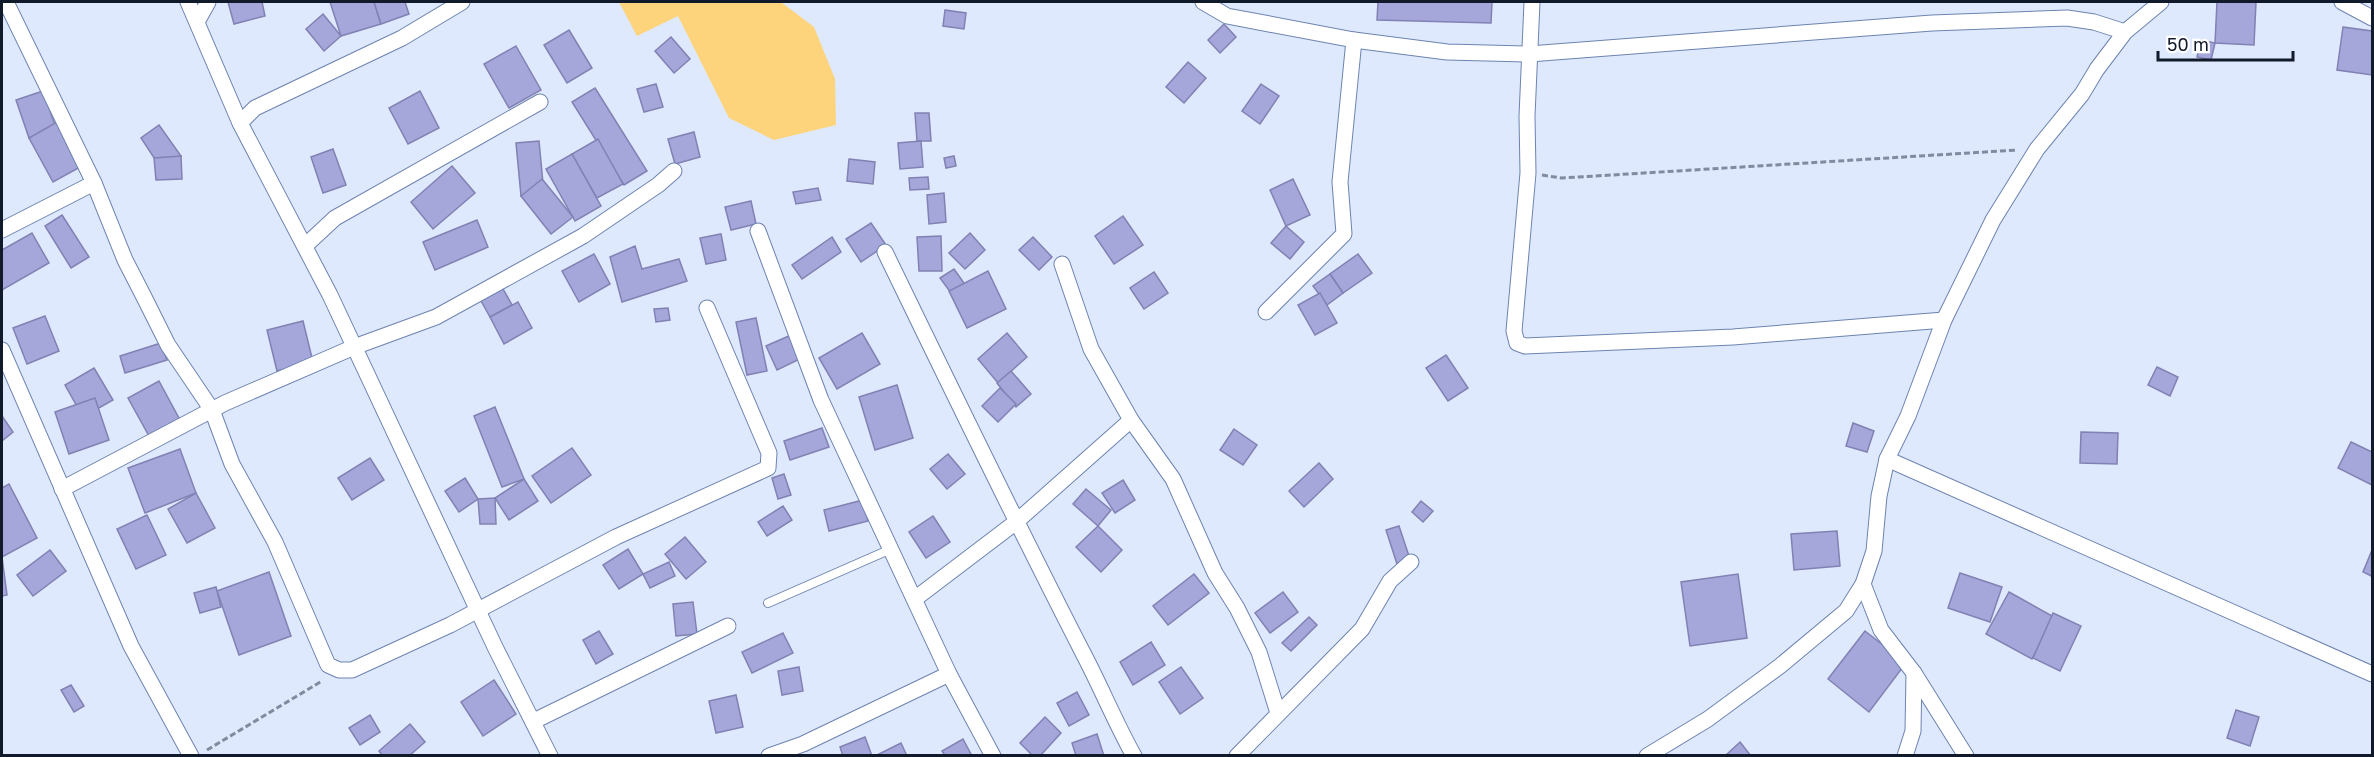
<svg xmlns="http://www.w3.org/2000/svg" width="2374" height="757" font-family="'Golos Text',sans-serif">
<style>
.green{fill:#fdd37c}
.building{fill:#a5a6d9;stroke:#8281b3;stroke-width:1.5}
.lines{fill:none;stroke-linecap:round;stroke-linejoin:round}
.lane-casing{stroke:#6d83b0;stroke-width:10}
.street-casing{stroke:#6d83b0;stroke-width:17}
.path{stroke:#818b9e;stroke-width:3;stroke-dasharray:6 3;stroke-linecap:butt}
.lane{stroke:#fff;stroke-width:8}
.street{stroke:#fff;stroke-width:15}
</style>
<rect width="100%" height="100%" fill="#dee9fd"/>
<path class="green" d="M619 2H781L814 27 835 79 836 125 774 140 729 118 678 16 637 36Z"/>
<g class="building">
<path d="M228 2H262L265 16 234 24Z"/>
<path d="M330 2H374L381 24 341 36Z"/>
<path d="M374 2H405L409 14 381 24Z"/>
<path d="M1378 2H1492L1491 23 1377 20Z"/>
<path d="M2217 2H2256L2254 45 2215 43Z"/>
<path d="M945 10 966 13 964 29 943 26Z"/>
<path d="M323 14 341 36 324 51 306 29Z"/>
<path d="M1224 24 1236 37 1220 53 1208 40Z"/>
<path d="M2343 27 2372 31V75L2337 70Z"/>
<path d="M569 30 592 68 567 83 544 45Z"/>
<path d="M671 37 690 59 674 73 655 51Z"/>
<path d="M2201 40 2215 43 2211 60 2197 57Z"/>
<path d="M516 46 541 90 509 108 484 64Z"/>
<path d="M1188 62 1206 78 1184 103 1166 87Z"/>
<path d="M656 84 663 107 644 112 637 89Z"/>
<path d="M1261 84 1279 96 1260 124 1242 111Z"/>
<path d="M595 88 647 171 624 185 572 102Z"/>
<path d="M43 91 56 128 29 138 16 100Z"/>
<path d="M420 91 439 128 408 144 389 108Z"/>
<path d="M915 113H929L931 141H917Z"/>
<path d="M57 122 82 166 53 182 29 138Z"/>
<path d="M159 125 181 156 162 170 141 138Z"/>
<path d="M694 132 700 157 675 164 668 139Z"/>
<path d="M598 139 623 184 597 198 572 154Z"/>
<path d="M539 141 544 194 521 196 516 143Z"/>
<path d="M921 141 923 167 900 169 898 143Z"/>
<path d="M333 149 346 185 323 193 311 157Z"/>
<path d="M572 154 601 206 575 221 546 169Z"/>
<path d="M181 156 182 179 156 180 154 158Z"/>
<path d="M954 156 956 166 946 168 944 158Z"/>
<path d="M849 159 875 162 873 184 847 181Z"/>
<path d="M452 166 475 193 433 229 411 202Z"/>
<path d="M928 177 929 189 910 190 909 178Z"/>
<path d="M542 179 573 217 551 234 521 196Z"/>
<path d="M1293 179 1310 215 1286 226 1270 190Z"/>
<path d="M818 188 821 200 796 204 793 192Z"/>
<path d="M944 193 946 222 929 224 927 195Z"/>
<path d="M751 201 756 224 731 230 725 207Z"/>
<path d="M62 215 89 257 71 268 45 226Z"/>
<path d="M1123 216 1143 245 1114 264 1095 236Z"/>
<path d="M477 220 488 247 435 270 423 242Z"/>
<path d="M871 223 886 245 861 262 846 239Z"/>
<path d="M1286 226 1304 242 1290 259 1271 243Z"/>
<path d="M32 233 49 263 2 290V250Z"/>
<path d="M970 233 985 250 965 269 949 253Z"/>
<path d="M721 234 726 260 706 264 700 238Z"/>
<path d="M941 236 942 271H919L917 237Z"/>
<path d="M832 237 841 252 802 279 792 265Z"/>
<path d="M1033 237 1052 257 1039 270 1019 250Z"/>
<path d="M635 246 642 269 679 259 687 281 622 302 610 257Z"/>
<path d="M594 254 610 284 579 302 562 271Z"/>
<path d="M1358 254 1372 273 1343 293 1330 274Z"/>
<path d="M954 269 964 283 951 293 940 278Z"/>
<path d="M988 271 1006 309 967 328 949 291Z"/>
<path d="M1154 272 1168 293 1144 309 1130 288Z"/>
<path d="M1330 274 1343 293 1327 305 1313 286Z"/>
<path d="M502 287 512 305 490 317 480 299Z"/>
<path d="M1320 293 1337 323 1315 335 1298 305Z"/>
<path d="M518 302 532 328 504 344 490 317Z"/>
<path d="M668 308 670 320 656 322 654 309Z"/>
<path d="M45 316 59 351 27 364 13 328Z"/>
<path d="M756 318 767 371 747 375 736 322Z"/>
<path d="M303 321 313 362 277 371 267 330Z"/>
<path d="M862 333 880 364 837 389 819 358Z"/>
<path d="M1007 333 1027 357 998 383 978 359Z"/>
<path d="M791 335 802 358 777 370 766 346Z"/>
<path d="M161 343 167 360 125 373 120 356Z"/>
<path d="M1446 355 1468 388 1448 401 1426 368Z"/>
<path d="M2157 367 2178 377 2170 396 2148 385Z"/>
<path d="M94 368 113 400 83 417 65 385Z"/>
<path d="M1011 371 1031 394 1016 407 997 383Z"/>
<path d="M159 381 180 420 149 436 128 398Z"/>
<path d="M897 385 913 438 875 450 859 397Z"/>
<path d="M1000 388 1016 404 998 422 982 406Z"/>
<path d="M95 398 109 440 69 454 55 412Z"/>
<path d="M495 407 524 479 502 487 474 416Z"/>
<path d="M2 416 13 432 2 441Z"/>
<path d="M1853 423 1874 431 1867 452 1846 446Z"/>
<path d="M822 428 829 447 790 460 784 441Z"/>
<path d="M1234 429 1257 445 1243 465 1220 450Z"/>
<path d="M2081 432 2118 433 2117 464 2080 463Z"/>
<path d="M2351 442 2372 452V485L2338 468Z"/>
<path d="M572 448 591 475 551 503 532 476Z"/>
<path d="M180 449 196 493 145 513 128 468Z"/>
<path d="M948 454 965 474 947 489 930 469Z"/>
<path d="M370 458 384 480 352 500 338 478Z"/>
<path d="M1319 463 1333 479 1304 507 1289 491Z"/>
<path d="M784 474 791 495 778 499 772 478Z"/>
<path d="M465 478 478 499 459 512 445 491Z"/>
<path d="M524 479 538 501 509 520 495 498Z"/>
<path d="M1123 480 1135 500 1115 513 1102 493Z"/>
<path d="M9 484 37 538 2 557V488Z"/>
<path d="M1086 489 1111 510 1098 526 1073 504Z"/>
<path d="M196 493 215 528 187 543 168 509Z"/>
<path d="M495 498 496 524H480L478 499Z"/>
<path d="M863 500 868 521 829 531 824 510Z"/>
<path d="M1421 501 1433 511 1423 522 1412 512Z"/>
<path d="M783 506 792 520 767 536 758 522Z"/>
<path d="M147 515 166 555 136 569 117 529Z"/>
<path d="M933 516 950 542 926 558 909 532Z"/>
<path d="M1098 526 1122 550 1101 572 1076 547Z"/>
<path d="M1399 526 1410 559 1397 564 1386 530Z"/>
<path d="M1837 531 1840 566 1794 570 1791 534Z"/>
<path d="M685 537 706 562 686 579 665 554Z"/>
<path d="M628 549 643 574 619 589 603 565Z"/>
<path d="M50 550 66 571 33 596 17 575Z"/>
<path d="M2372 550V572L2371 576 2363 572Z"/>
<path d="M2 557 7 595 2 596Z"/>
<path d="M669 562 675 576 650 588 643 574Z"/>
<path d="M269 572 291 636 239 655 217 591Z"/>
<path d="M1960 573 2002 587 1990 622 1948 608Z"/>
<path d="M1194 574 1209 593 1168 625 1153 606Z"/>
<path d="M1738 574 1747 638 1690 646 1681 582Z"/>
<path d="M216 587 221 607 200 613 194 593Z"/>
<path d="M1283 592 1298 612 1270 633 1255 613Z"/>
<path d="M2009 592 2054 617 2032 659 1986 634Z"/>
<path d="M693 602 697 634 676 636 673 604Z"/>
<path d="M2053 613 2081 626 2060 671 2033 658Z"/>
<path d="M1309 617 1317 625 1291 651 1282 643Z"/>
<path d="M599 631 613 654 596 664 583 640Z"/>
<path d="M1865 631 1906 663 1869 712 1828 679Z"/>
<path d="M783 633 793 653 752 673 742 652Z"/>
<path d="M1151 642 1165 665 1133 685 1120 662Z"/>
<path d="M799 667 803 691 782 695 778 671Z"/>
<path d="M1181 667 1203 698 1180 714 1159 682Z"/>
<path d="M494 680 516 714 483 736 461 702Z"/>
<path d="M71 685 84 706 74 712 61 690Z"/>
<path d="M1077 692 1089 715 1069 726 1057 703Z"/>
<path d="M736 695 743 727 716 733 709 701Z"/>
<path d="M2236 710 2259 717 2250 746 2227 738Z"/>
<path d="M370 715 380 732 360 745 349 728Z"/>
<path d="M1045 717 1061 733 1040 756H1033L1020 743Z"/>
<path d="M410 724 425 742 409 756H383L379 751Z"/>
<path d="M1097 734 1104 756H1076L1072 743Z"/>
<path d="M865 737 872 756H843L840 747Z"/>
<path d="M963 739 972 756H945L942 751Z"/>
<path d="M1740 742 1751 756H1725Z"/>
<path d="M901 743 907 756H875Z"/>
</g>
<g class="lines">
<defs>
<path id="lane" d="M768 603 891 549"/>
<g id="street">
<path d="M6 2 94 183 125 260 144 297 168 345 212 410 232 464 275 542 328 665 339 670H352L450 625 616 537 768 468 769 453 707 308"/>
<path d="M188 2 240 123 330 295 495 647 550 756"/>
<path d="M1203 2 1227 16 1354 40 1447 52 1529 54 1932 23 2067 18 2094 22 2125 32"/>
<path d="M1532 2 1527 116 1528 173 1514 331 1517 343 1525 346 1733 337 1944 320"/>
<path d="M2342 2 2372 18"/>
<path d="M198 20 208 2"/>
<path d="M240 123 255 108 402 38 462 2"/>
<path d="M2 230 94 183"/>
<path d="M758 231 821 400 949 674 993 756"/>
<path d="M306 245 335 218 540 102"/>
<path d="M885 252C950 386 1015 521 1083 653 1101 687 1115 722 1134 756"/>
<path d="M1062 264 1091 349 1131 420 1173 479 1215 573 1237 608 1259 652 1278 713"/>
<path d="M1266 312 1344 234 1340 182 1354 40"/>
<path d="M2 350 131 646 191 756"/>
<path d="M1887 459 2372 674"/>
<path d="M62 489 225 403 354 347 436 317 583 236 658 185 674 171"/>
<path d="M1863 584 1881 630 1914 673 1966 756"/>
<path d="M916 598 1016 522 1131 420"/>
<path d="M534 721 728 626"/>
<path d="M769 756 803 744 949 674"/>
<path d="M1237 756 1362 629 1390 581 1411 562"/>
<path d="M1647 756 1708 719 1780 666 1846 611 1863 584 1874 551 1879 496 1887 459 1908 416 1944 320 1993 220 2037 149 2082 94 2097 69 2125 32 2161 2"/>
<path d="M1905 756 1913 731 1914 673"/>
</g>
</defs>
<use href="#lane" class="lane-casing"/>
<use href="#street" class="street-casing"/>
<g class="path">
<path d="M1542 175 1561 178 1612 175 2017 150"/>
<path d="M207 750 322 681"/>
</g>
<use href="#lane" class="lane"/>
<use href="#street" class="street"/>
</g>
<rect width="2374" height="757" fill="none" stroke="#111a2b" stroke-width="6"/>
<path d="M2158 51v9h135v-9" fill="none" stroke="#111a2b" stroke-width="3"/>
<text x="2167" y="51" font-size="18" fill="#111a2b" stroke="#ffffff" stroke-width="4.5" paint-order="stroke">50 m</text>
</svg>
